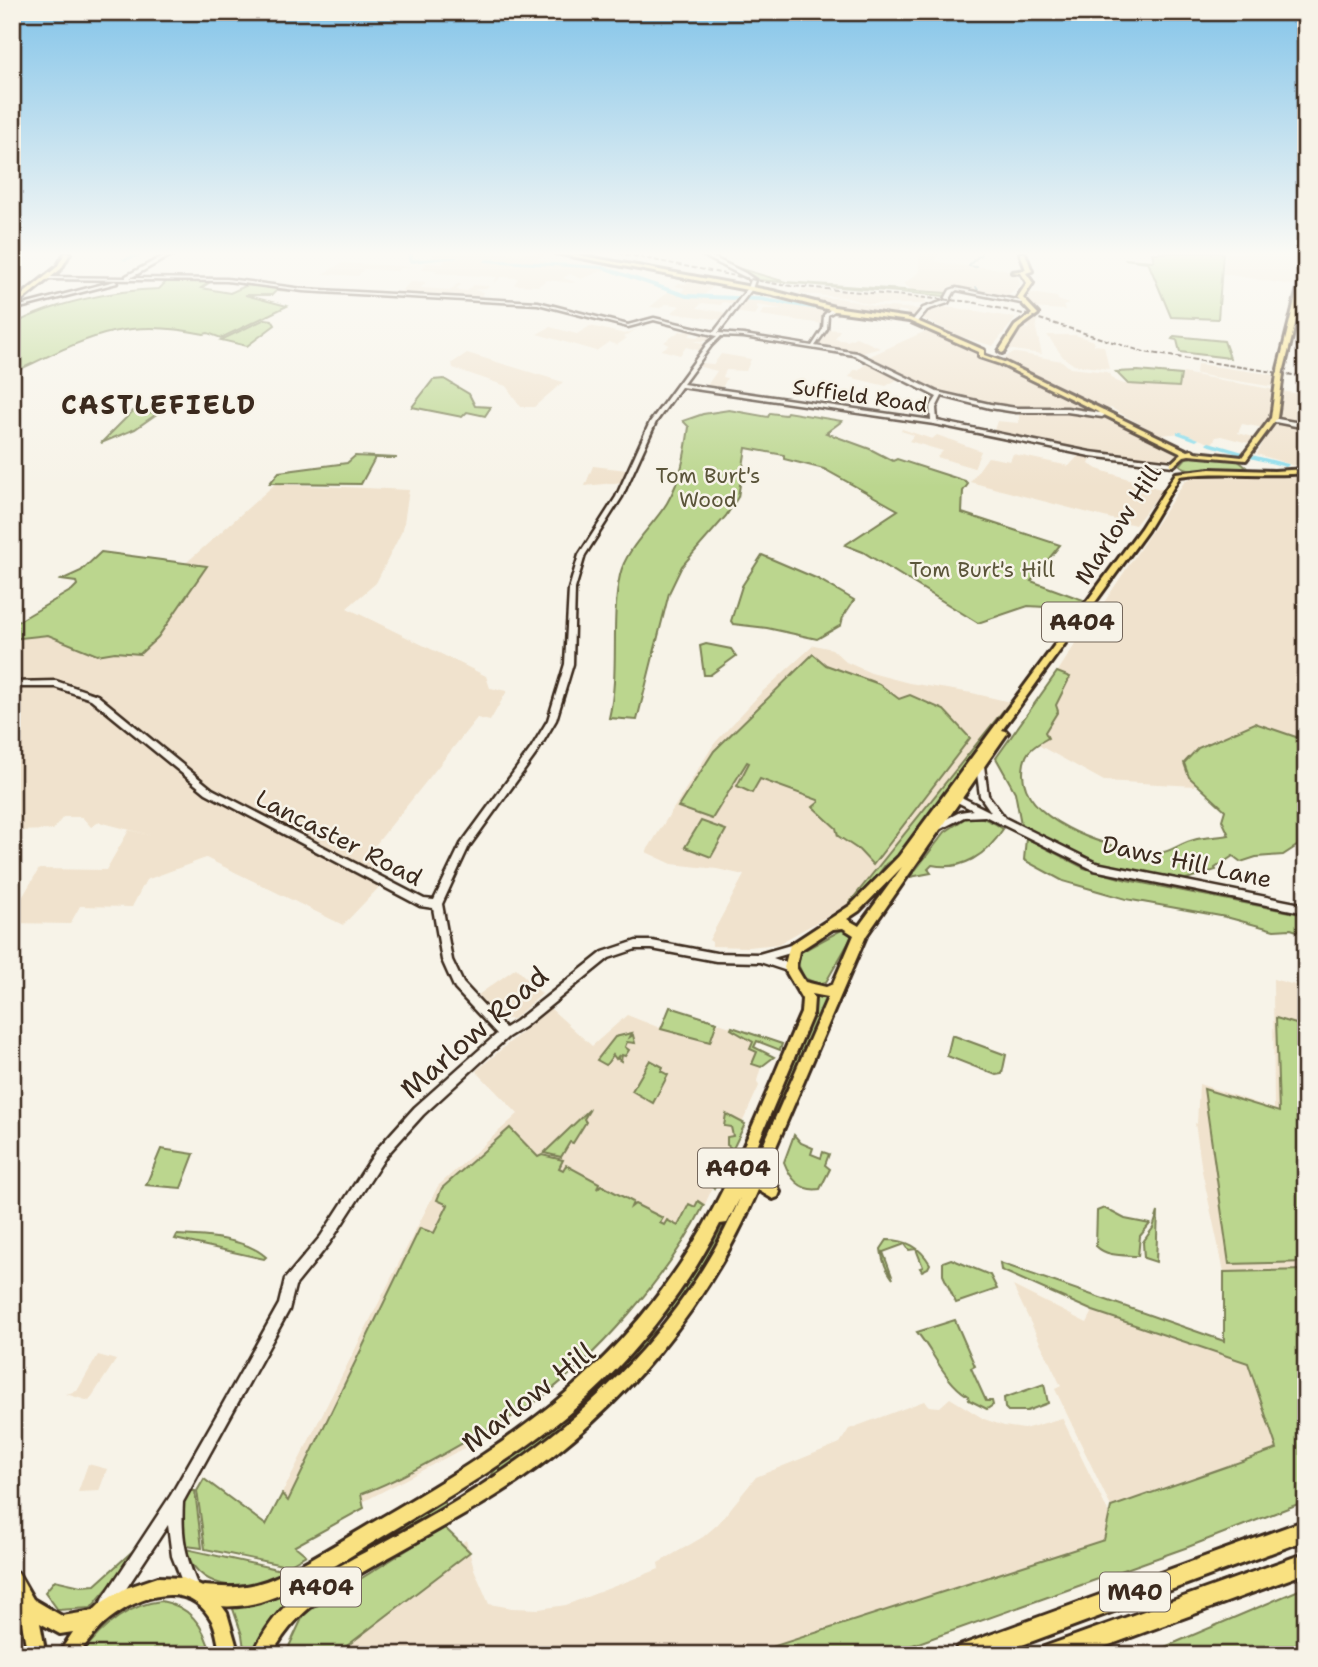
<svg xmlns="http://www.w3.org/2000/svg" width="1318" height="1667" font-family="'Shantell Sans',sans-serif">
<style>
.built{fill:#f0e2cd}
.green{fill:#bbd68e;stroke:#7b8056;stroke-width:2}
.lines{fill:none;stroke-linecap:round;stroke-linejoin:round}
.stream{stroke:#6c9599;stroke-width:2}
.river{fill:#8ddceb;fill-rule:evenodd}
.tertiary-casing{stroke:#3b2a1e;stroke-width:5}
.primary-casing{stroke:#3b2a1e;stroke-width:6}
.trunk-casing{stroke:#3b2a1e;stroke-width:6}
.motorway-casing{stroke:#3b2a1e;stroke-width:6}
.tertiary{fill:#f7f3e8;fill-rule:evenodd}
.primary{fill:#f9e181;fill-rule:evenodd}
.trunk{fill:#f9e181;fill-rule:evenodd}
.motorway{fill:#f9e181;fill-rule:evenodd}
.rail{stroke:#3b2a1e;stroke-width:2;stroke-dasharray:5 2.5;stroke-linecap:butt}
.primary-bridge-casing{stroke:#3b2a1e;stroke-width:8;stroke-linecap:butt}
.primary-bridge{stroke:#f9e181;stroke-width:5}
.labels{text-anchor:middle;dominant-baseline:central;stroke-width:5;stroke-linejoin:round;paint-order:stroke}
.far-street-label{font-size:21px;fill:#3b2a1e;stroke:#f7f3e8}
.far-park-label{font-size:21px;fill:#5b553a;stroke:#f7f3e8}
.shield{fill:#f7f3e8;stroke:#73665b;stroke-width:2}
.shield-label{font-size:23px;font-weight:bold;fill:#3b2a1e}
.street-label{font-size:24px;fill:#3b2a1e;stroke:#f7f3e8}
.far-district-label{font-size:26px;font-weight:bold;letter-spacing:2px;fill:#3b2a1e;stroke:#f7f3e8}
.near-street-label{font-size:28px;fill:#3b2a1e;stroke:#f7f3e8}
</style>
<rect width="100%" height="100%" fill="#f7f3e8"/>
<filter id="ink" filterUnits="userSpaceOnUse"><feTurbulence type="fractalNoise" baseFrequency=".0143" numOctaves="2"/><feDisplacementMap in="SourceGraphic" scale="14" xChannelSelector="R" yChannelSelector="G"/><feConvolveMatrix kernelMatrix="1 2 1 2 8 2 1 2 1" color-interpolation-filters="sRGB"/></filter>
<g filter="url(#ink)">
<g class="built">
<path d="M435 253H546L537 259 547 261 544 263 512 261 607 269 581 279 570 274 563 278 575 282 572 283 547 280 538 286 514 285 518 278 501 277 493 284 497 277 434 273 437 270 422 269 426 263 442 264 447 258 430 259Z"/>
<path d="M919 253H939L935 261 955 265 1005 269 1018 277 1020 285 1008 296 1002 297 978 295 953 286 948 287 946 293 914 292 904 284 919 272Z"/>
<path d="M1226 253H1289L1306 256V258L1298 286 1223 274Z"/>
<path d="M342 263 400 266 418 267 401 268 397 271 364 269 358 276 322 274Z"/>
<path d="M692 279 716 284 701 298 737 299 735 304 723 302 721 305 702 303 697 308 728 313 723 320 671 313 680 306 677 305 665 304 660 308 650 307 668 292 679 294 685 288 675 286 679 283 685 284Z"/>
<path d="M414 281 426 282 421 288 451 290 457 284H461L456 290 467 291 473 285 489 286 486 289 473 290 484 292 480 298 400 293 410 282Z"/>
<path d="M802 289 925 297 926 304H869L844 297 799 294Z"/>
<path d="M1025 292 1057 297 1058 300 1069 304 1063 306 1065 310 1031 308 1022 299Z"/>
<path d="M811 298H840L873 306 919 309 915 315 910 316H906L907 312 903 311H898L897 315 865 312 806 300Z"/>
<path d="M745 299 774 301 828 312 823 324 760 315 764 309H782L757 305 756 307 759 309 755 315 735 312Z"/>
<path d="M944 307 971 310 1016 318 993 346 959 336 922 318 925 313Z"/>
<path d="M1028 319 1038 320 1036 329 1042 354 1007 349V341L1018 329 1031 328 1020 325Z"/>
<path d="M590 326 625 334 637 329 624 337 627 338 617 345 609 342 596 351 537 334 550 327 577 334Z"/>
<path d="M689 329 694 330 689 336 698 337 704 333 712 336 708 341H694L706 344 701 351 686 347 680 355 661 350 669 345 664 342 680 331 684 332Z"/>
<path d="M827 329 840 330 835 339 847 341 856 337 880 348 863 353 815 345Z"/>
<path d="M928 330 971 348 976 354 990 362H999L1012 353H1017L1062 361 1070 368 1107 372 1116 381 1124 384 1179 387 1183 373 1270 389 1274 392 1271 418 1264 428 1242 424 1238 433 1257 438 1252 444 1221 436 1216 437 1212 444 1183 433 1160 435 1111 408 1102 414 1079 410 998 407 914 384 868 357Z"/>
<path d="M1047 335H1075L1094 341V345L1104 346 1109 369 1074 365 1063 357Z"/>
<path d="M467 353 563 382 534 407H521L506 386 453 368 452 363Z"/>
<path d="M721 354 751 359 746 371 726 370 723 377 727 378 722 388 736 392 706 387 717 371 697 366 699 363 714 364Z"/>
<path d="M867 363H871L898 379 886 386 849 377 854 370H858Z"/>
<path d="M1197 364 1269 374 1276 376V383L1274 387 1196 374Z"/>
<path d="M1281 391 1306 395V424L1279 418Z"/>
<path d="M1019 412 1082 414 1105 418 1148 435 1176 449 1178 454 1164 461 1132 458 993 433 997 421 1019 423Z"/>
<path d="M1278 423 1306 427V464L1295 466 1257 454 1271 426Z"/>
<path d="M902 429 932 439 937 435 981 451 974 468 937 457 943 451 909 441 914 435 901 431Z"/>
<path d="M1013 454 1069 466 1080 454 1092 457 1089 464 1097 469 1163 490 1135 525 970 482 988 457 1010 461Z"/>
<path d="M593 466 627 470 623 482 585 486Z"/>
<path d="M1197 476H1306V737L1299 741 1195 755V786L1104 781 1018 734 1083 632 1100 626 1095 616 1185 481Z"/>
<path d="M275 484 409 490 403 529 376 583 347 608 486 676 490 688 507 691 490 721 477 718 365 858 385 881 343 925 206 858 146 880 132 907 80 906 70 924 12 923 13 913 39 869 106 870 129 830 150 835 99 822 91 827 82 817H63L53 830 12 831V639L48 635 97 655 115 652 139 654 154 639 207 567 186 563Z"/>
<path d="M814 645 832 649 846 662 871 673 909 683 972 693 1010 702 849 904 778 944 749 947 712 946V942L709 940 744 875 717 869 672 864 646 852 714 744 762 692Z"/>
<path d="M516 968 542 994 513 1019H501L478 995Z"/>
<path d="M1273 979 1306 988V1270L1224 1272 1202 1171 1195 1123 1197 1124 1199 1084 1274 1109Z"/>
<path d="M670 1007 782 1044 780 1050 757 1041 754 1047 768 1054 761 1067 757 1081 759 1086 706 1202 688 1233 640 1302 571 1374 494 1432 288 1542 266 1525 438 1186 518 1114 476 1071 550 1008 592 1046 627 1015 660 1028Z"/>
<path d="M1013 1286 1087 1323 1093 1311 1248 1363 1277 1449 1111 1507 1055 1389 1061 1386Z"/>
<path d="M98 1355 116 1360 89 1401 66 1394 77 1391Z"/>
<path d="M950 1398 984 1419 1004 1426 1024 1429 1062 1418 1121 1538 783 1655H296L312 1640 466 1540 474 1569 489 1604 512 1608 539 1609 566 1605 659 1569 658 1563 703 1537 718 1524 756 1477 840 1443 849 1429 924 1401 929 1406 940 1407Z"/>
<path d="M88 1464 107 1469 99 1491 78 1492Z"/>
</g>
<g class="green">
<path d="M705 253 731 266 786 282 946 293 945 296 758 280C751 272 717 261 705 253Z"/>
<path d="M1152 253H1223L1218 319 1171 317 1148 262 1124 259 1154 261Z"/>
<path d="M168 280 212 281 201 288 230 293 250 284 293 291 277 290 272 295H245L287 306 221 338 208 333 204 334C121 316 86 339 12 373V325C53 303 114 290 159 289Z"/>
<path d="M265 319 272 320 275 325 247 346 221 340Z"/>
<path d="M1174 336 1224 341 1230 358 1180 352 1177 340 1172 339Z"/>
<path d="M1138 371 1181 375 1179 387 1128 384 1116 372Z"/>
<path d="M444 379 469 394 475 406 491 407 485 416 467 412 462 417 412 407 433 380Z"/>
<path d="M729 410 768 417 770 413 785 415 787 412 842 421 826 433 870 449 893 461 897 459 965 481 968 484 963 491 962 513 1060 545 1031 581 1086 601 1075 616 1045 607 1028 606 978 623 863 552 845 545 898 510 824 469 784 459V455L746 448 738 497 726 516 682 566 669 593 637 720 609 718C620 671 610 622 620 575 626 548 653 526 667 503 681 479 685 455 689 427L683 421 703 414Z"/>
<path d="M133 411 158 413 135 429 101 443Z"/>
<path d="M355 456 397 458H375L361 484 270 483 279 472 347 463Z"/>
<path d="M1196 456 1237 460 1246 467C1234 473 1190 474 1180 465L1186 458Z"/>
<path d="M101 552 207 566 158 637 140 654 115 652 97 655 48 635 12 639V625L72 590 77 585 76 582 61 580 81 571Z"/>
<path d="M762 555 818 579 854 600 843 617 841 625 817 639 767 628 733 624 731 621 742 586Z"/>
<path d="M706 644 731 649 736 656 710 675H704L700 646Z"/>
<path d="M813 654 826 665 879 684 899 699 910 695 944 710 970 738 873 865 859 850 838 836 836 828 813 807 819 802 818 800 760 779 752 793 737 786 749 763 747 762 712 819 678 807 714 751Z"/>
<path d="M1057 672 1070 677 1056 705 1058 711 1045 732 1048 738C1030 748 1023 753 1023 774 1024 820 1102 846 1141 852 1171 857 1174 844 1197 839 1207 837 1219 837 1229 835L1222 820 1225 810 1189 777 1184 763 1198 748 1255 723 1299 738 1306 732V840L1283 855 1256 857 1241 862 1233 856 1215 868 1216 870 1186 879 1143 874 1089 861 1027 830 1021 824 1015 792 996 758Z"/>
<path d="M1010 702 910 841 900 854 886 864 860 899 850 902Z"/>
<path d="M967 817 983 818 996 824 987 818 1003 829C987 855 962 871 932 865L928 869 931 873 910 877 945 832Z"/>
<path d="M701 821 726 830 711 857 685 847Z"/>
<path d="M1026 838 1084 868 1127 880 1306 915V934L1291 929 1274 930 1226 917 1126 899 1063 881 1024 860Z"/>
<path d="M845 928 853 935 826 982 818 984 804 978 797 962 801 952Z"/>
<path d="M810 993 829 995 763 1148 753 1145 813 1014Z"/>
<path d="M670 1007 717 1022 710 1042 661 1029Z"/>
<path d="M1276 1018 1306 1027V1262L1229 1264 1204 1089 1279 1112Z"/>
<path d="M732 1027 782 1044 780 1050 757 1041 754 1047 774 1057 761 1067 752 1064 757 1052 750 1049 753 1042 731 1029Z"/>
<path d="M632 1033 630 1037 633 1035 635 1043 627 1042 625 1047 629 1050 625 1056 622 1055 621 1061 618 1059 619 1055 616 1059 613 1055 606 1065 597 1060 615 1037Z"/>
<path d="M952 1035 1006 1055 1002 1074 996 1075 947 1056Z"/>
<path d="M650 1060 663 1067 661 1071 668 1075 653 1103 632 1091Z"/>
<path d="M590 1109 584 1119 586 1122 573 1143 570 1142 561 1157 544 1153Z"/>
<path d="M726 1114 745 1124 714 1188 712 1185 730 1147 727 1145V1137L733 1136 731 1127 724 1126Z"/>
<path d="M510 1128 538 1157 542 1155 563 1160 559 1168 563 1170 566 1165 599 1183 597 1189 601 1185 633 1202 631 1207 635 1204 663 1218 660 1223 664 1225 667 1220 678 1226 689 1204 695 1207 698 1201 704 1205C669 1275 596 1359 531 1405 514 1417 494 1426 475 1436 438 1457 401 1479 361 1494L364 1508 295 1546 306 1555 287 1566 205 1549 197 1491 204 1479 266 1525 282 1494 288 1501 420 1228 434 1233 448 1205 437 1200 442 1188Z"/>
<path d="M794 1135 801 1143 813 1148 811 1154 821 1158 823 1152 829 1154 825 1165 830 1169 820 1189C801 1192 790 1178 784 1162Z"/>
<path d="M161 1149 194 1154 181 1188 146 1185Z"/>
<path d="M747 1185 710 1260 674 1312 659 1317 676 1300 697 1269Z"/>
<path d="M1104 1208 1125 1219 1150 1224 1140 1236 1138 1256C1123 1255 1107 1257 1096 1246L1097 1211Z"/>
<path d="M1158 1212 1156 1262 1144 1258 1143 1242 1153 1228Z"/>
<path d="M177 1235C204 1236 245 1238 266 1257L264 1259 175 1239Z"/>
<path d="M887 1240C907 1240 920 1247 930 1264L928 1268 922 1271 920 1268 923 1267 916 1249 909 1250 905 1244 883 1252 893 1279C886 1269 883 1263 881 1249Z"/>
<path d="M951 1259 990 1275 997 1289 956 1303 943 1275V1262Z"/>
<path d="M1000 1263 1224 1341V1272L1306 1270V1501L1188 1547 910 1646 875 1655H747L1104 1540 1111 1507 1277 1449 1248 1363 1093 1311 1001 1270Z"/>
<path d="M955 1320 975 1366 971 1368 986 1401H992L993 1405 987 1409 969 1400 968 1396C945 1382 934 1353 917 1332Z"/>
<path d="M663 1325 665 1326 605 1392 534 1450 490 1479C498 1455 558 1423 579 1409 611 1387 631 1345 663 1325Z"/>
<path d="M1044 1384 1048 1403 1027 1411H1008L1005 1408 1004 1398Z"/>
<path d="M444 1482 445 1484 274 1579C244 1593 196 1589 186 1549L286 1571Z"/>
<path d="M188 1491H195L202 1548 186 1546 183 1543 182 1508Z"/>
<path d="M443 1499 445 1505 298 1590 275 1615 252 1655H245L242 1635 232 1606Z"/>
<path d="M444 1527 470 1552 335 1655H285L304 1614Z"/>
<path d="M136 1548 117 1577 91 1608 58 1610 45 1592 55 1580 81 1586 95 1585Z"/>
<path d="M1306 1587V1655H1146Z"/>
<path d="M161 1601C190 1606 205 1627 211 1655H81C101 1627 126 1605 161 1601Z"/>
</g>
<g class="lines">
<g class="stream">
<path d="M970 264 981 254"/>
<path d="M969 266 977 267"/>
<path d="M976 287 978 290"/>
</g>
<g class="river">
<path d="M141 253H150L125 261 122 259Z"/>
<path d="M408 253H413V259L456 257 458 258 411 263 408 261Z"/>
<path d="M486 259 603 266 687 294 760 297 821 308 818 310 760 301 686 298 602 269 484 262Z"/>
<path d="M1177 432H1181L1199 439 1196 441 1177 434Z"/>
<path d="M1209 442 1243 452 1244 453 1241 455 1207 445 1206 444Z"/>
<path d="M1252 455 1288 464 1289 465 1286 467 1250 458 1249 457Z"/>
</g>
<defs>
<g id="tertiary">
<path d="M169 253H175L130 278 227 279 303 289 538 302 628 325 654 318 714 332 748 288 751 280 698 253H704L745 273 755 280 752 289 718 333 744 335 812 346 823 329 824 315 832 308H836V310L828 315 827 329 815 346 857 353 937 392 990 404 1016 408H1067L1100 413 1101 410 1106 411 1105 415 1102 417 1067 412H1016L990 408 942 396 936 408 937 421 1090 452 1173 462 1176 464 1173 466 1090 456 934 424 681 387 656 422 622 497 585 555 575 589 573 664 556 720 536 754 468 848 442 904 452 960 463 983 505 1028 516 1021 603 952 636 941H652L716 953 759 954 794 944 797 945 799 948 797 951 773 958 793 965 795 968 793 971 790 972 760 962 716 961 652 949H636L609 958 524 1027 508 1037 423 1115 386 1156 329 1244 295 1286 289 1310 183 1502C181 1538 185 1555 199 1589L197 1594 192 1596 187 1594 172 1556 168 1525 112 1610 107 1612 102 1610 100 1605 102 1600 171 1495 223 1404 279 1304 285 1279 321 1236 378 1148 415 1107 497 1034 455 989 442 960 433 908 420 906 206 793 91 699 55 687H12V682L56 681 97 695 212 789 424 899 434 900 461 844 530 750 548 720 565 664 569 589 579 555 616 497 650 422 707 344 717 336 654 320 628 327 538 304 303 291 227 281 46 279 44 278 46 277 126 278V276ZM721 336 744 337 854 355 937 397 930 408 931 420 683 384 711 346Z"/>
<path d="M115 281 117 283 12 310V308Z"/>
<path d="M956 288 1021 301 1023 302 1021 303 957 290 954 292 948 303 927 310 917 322H913V320L923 308 944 301 950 290Z"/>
<path d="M1272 418 1306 424V428L1270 421 1269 420Z"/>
<path d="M980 763 984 766 988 795 1005 818 1096 863 1306 905V913L1094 870 985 816 964 817 939 830H933L932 828 933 826 960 812 973 810 949 798 948 796 949 794H955L991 812 980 796 976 766Z"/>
</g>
<g id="primary">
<path d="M555 253H567L773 291 834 307 910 318 984 350V355L1004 362 1188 451 1192 450 1195 452 1242 457 1271 418 1277 374 1280 372 1283 374 1277 418 1246 460 1189 455 1184 456 1173 466 1170 464 1182 453 1000 364 979 357V352L909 321 834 311 773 295Z"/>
<path d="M1020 253H1025L1032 271 1026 273 1033 283 1023 298 1038 314 1019 328 1004 352 1002 353 999 351 1015 326 1032 314 1017 298 1027 283 1021 273 1012 272 1026 270Z"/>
<path d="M1306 267V280L1284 369 1281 371 1278 369 1303 268Z"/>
<path d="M1210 469 1274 471 1306 469V473C1264 477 1222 470 1180 476L1147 531 1002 730 1006 731 1008 733 1006 735 866 936 763 1177 778 1187 780 1192 778 1197 773 1199 758 1190C707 1309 623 1409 517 1482 456 1523 390 1554 328 1593 305 1610 285 1628 272 1655H253C280 1590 339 1567 397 1535 434 1515 471 1493 506 1469 605 1402 692 1309 740 1198L727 1223 720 1224C690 1283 650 1335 604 1382 539 1446 459 1490 382 1537 343 1560 304 1588 260 1602 242 1607 216 1609 198 1601L195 1595 198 1589 204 1586C240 1589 257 1587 289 1571 319 1555 348 1537 377 1520 506 1445 609 1378 690 1249 736 1175 766 1092 801 1013L802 999 784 968 790 945 851 905 899 856 1141 528 1176 473ZM902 867 859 926 847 919 859 911ZM843 928 854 935 833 984 826 987 805 982 796 967 799 951 833 929ZM812 994 828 997 752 1171 748 1167 813 1013 814 998Z"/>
</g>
<g id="trunk">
<path d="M65 253H70L61 269 12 308V303L57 267Z"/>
<path d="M12 1570 18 1573 33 1599 62 1616 93 1611 101 1603 126 1588 158 1577 183 1578 211 1591 227 1613 239 1655H221C218 1645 217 1632 213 1623 192 1581 146 1593 115 1615 100 1625 89 1640 78 1655H58L73 1632 60 1634 40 1623 46 1655H28L19 1608 12 1597Z"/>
</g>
<g id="motorway">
<path d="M1306 1520V1540L995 1655H954L957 1647 965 1644Z"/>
<path d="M1306 1553V1573L1082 1655H1041L1044 1647 1052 1644Z"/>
</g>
</defs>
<use href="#tertiary" class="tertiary-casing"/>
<use href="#primary" class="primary-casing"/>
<use href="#trunk" class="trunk-casing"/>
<use href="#motorway" class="motorway-casing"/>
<use href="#tertiary" class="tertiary"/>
<use href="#primary" class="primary"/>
<use href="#trunk" class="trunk"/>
<use href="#motorway" class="motorway"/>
<path class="rail" d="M618 253 781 285 972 302 1027 315 1144 352 1306 377"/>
<defs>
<path id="primary-bridge" d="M1280 374 1281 369"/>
</defs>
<use href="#primary-bridge" class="primary-bridge-casing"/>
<use href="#primary-bridge" class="primary-bridge"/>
</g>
</g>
<linearGradient id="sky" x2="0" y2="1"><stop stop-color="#83c4e9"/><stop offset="0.52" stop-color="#fbfaf5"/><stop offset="1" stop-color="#fbfaf5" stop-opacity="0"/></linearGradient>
<rect width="1318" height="487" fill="url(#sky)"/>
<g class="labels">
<g class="far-street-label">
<text transform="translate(860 396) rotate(8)">Suffield Road</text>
</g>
<g class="far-park-label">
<text x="708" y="476">Tom Burt's<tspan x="708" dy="24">Wood</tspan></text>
<text x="982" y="570">Tom Burt's Hill</text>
</g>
<g class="shield">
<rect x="1042" y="602.5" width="80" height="39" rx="5"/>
<rect x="698" y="1148.5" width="80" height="39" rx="5"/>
<rect x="281" y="1567.5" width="80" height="39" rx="5"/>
<rect x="1100" y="1572.5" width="70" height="39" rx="5"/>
</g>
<g class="shield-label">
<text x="1082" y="622">A404</text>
<text x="738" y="1168">A404</text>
<text x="321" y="1587">A404</text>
<text x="1135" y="1592">M40</text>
</g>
<g class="street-label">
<text transform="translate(1118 525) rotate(-57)">Marlow Hill</text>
<text transform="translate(339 838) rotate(27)">Lancaster Road</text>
<text transform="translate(1187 862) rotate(12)">Daws Hill Lane</text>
</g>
<g class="far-district-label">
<text x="159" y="404">CASTLEFIELD</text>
</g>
<g class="near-street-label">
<text transform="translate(474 1032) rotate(-41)">Marlow Road</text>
<text transform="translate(528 1397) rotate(-38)">Marlow Hill</text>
</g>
</g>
<rect width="1318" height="1667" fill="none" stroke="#f7f3e8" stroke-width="42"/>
<rect x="21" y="21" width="1276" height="1625" fill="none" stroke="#3b2a1e" stroke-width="2.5" filter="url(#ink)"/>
</svg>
